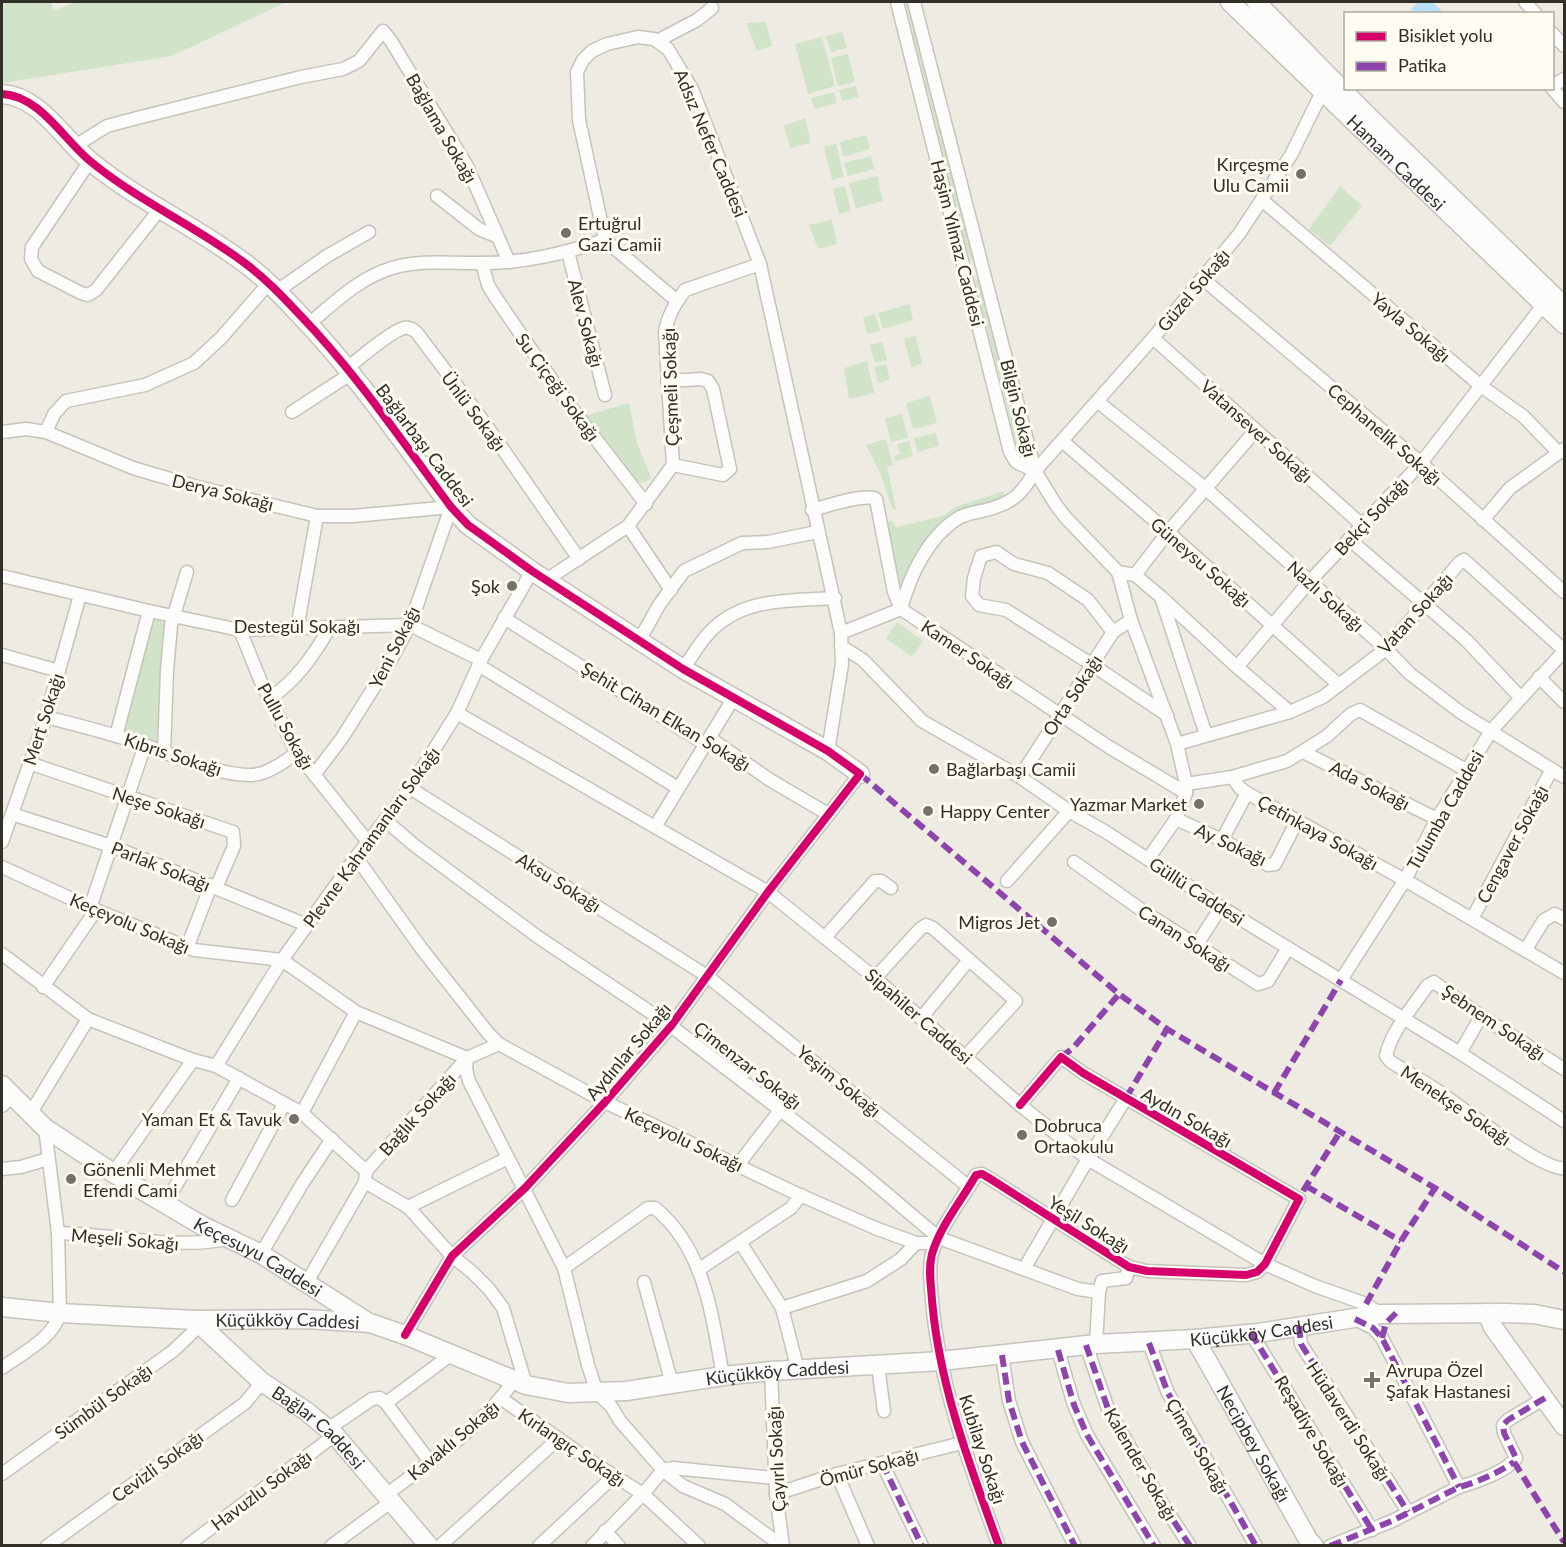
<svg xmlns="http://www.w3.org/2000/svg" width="1566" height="1547" font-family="Lato,sans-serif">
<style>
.green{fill:#d1e3c9}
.water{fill:#bae0f6}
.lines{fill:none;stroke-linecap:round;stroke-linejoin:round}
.street-casing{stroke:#c5c3bc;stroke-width:15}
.secondary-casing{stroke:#c5c3bc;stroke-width:21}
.street{stroke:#fcfcfb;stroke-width:12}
.secondary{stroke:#fcfcfb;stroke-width:18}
.quiet{stroke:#8e44ad;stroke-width:6;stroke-dasharray:12 6;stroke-linecap:butt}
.cycleway-casing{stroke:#fffcf1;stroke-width:11}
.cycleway{stroke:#d6006c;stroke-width:8}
.poi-dot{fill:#737169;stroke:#fffcf1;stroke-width:2}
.labels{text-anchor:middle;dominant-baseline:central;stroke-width:6;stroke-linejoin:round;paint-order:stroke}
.street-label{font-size:18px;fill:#312f28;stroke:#fffcf1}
.poi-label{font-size:18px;fill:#312f28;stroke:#fffcf1;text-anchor:start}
</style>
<rect width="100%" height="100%" fill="#eeebe2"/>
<g class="green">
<path d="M2 2H51L53 11 76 2H287L172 56 2 83Z"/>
<path d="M905 2H909L974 259 970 260Z"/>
<path d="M766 22 772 46 757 51 746 23Z"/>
<path d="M842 32 847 48 831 52 826 36Z"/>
<path d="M822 37 835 86 808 94 795 44Z"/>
<path d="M848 54 855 82 838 86 831 58Z"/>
<path d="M856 86 859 97 842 101 839 90Z"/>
<path d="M834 92 837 103 814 109 811 98Z"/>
<path d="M805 118 811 143 790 148 784 126Z"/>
<path d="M866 135 870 149 843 157 840 142Z"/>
<path d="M836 144 844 177 832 180 824 147Z"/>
<path d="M871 156 874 169 848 176 844 163Z"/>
<path d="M877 176 883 201 856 208 849 183Z"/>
<path d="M845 186 851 211 839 214 833 189Z"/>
<path d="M1340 186 1362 206 1330 246 1309 229Z"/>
<path d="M832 220 837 244 818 249 809 225Z"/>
<path d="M975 279H979L1019 443 1016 444Z"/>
<path d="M909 304 913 320 883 329 878 313Z"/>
<path d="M875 314 880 331 867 334 863 317Z"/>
<path d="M916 336 922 364 911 367 904 339Z"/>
<path d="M882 342 887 360 875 363 870 345Z"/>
<path d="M867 361 874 393 849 399 844 368Z"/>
<path d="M886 364 890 380 878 383 874 367Z"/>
<path d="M930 396 937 423 913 429 906 403Z"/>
<path d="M629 403 637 444 650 474 651 479 642 483C627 478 593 431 581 417Z"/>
<path d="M902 414 908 438 891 442 885 418Z"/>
<path d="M936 433 939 446 917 452 914 438Z"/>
<path d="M886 439 893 465 887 467 896 509 893 510 879 470 866 445Z"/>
<path d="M909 441 913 456 895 461 894 456 900 454 897 444Z"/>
<path d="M1004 491 1003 500C975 513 939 524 919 549 910 561 912 583 898 589L886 523 892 520 896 527 943 516 955 507Z"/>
<path d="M151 614 169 627 159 745 123 733Z"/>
<path d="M897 622 923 641 912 657 886 638Z"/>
</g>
<path class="water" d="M1418 2H1432L1444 13H1413L1410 11Z"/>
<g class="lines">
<defs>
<g id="street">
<path d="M897 2 1010 452 1016 462 1035 471"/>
<path d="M914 2 1035 471 1056 505 1066 518 1118 572 1135 575 1160 596 1237 667 1290 712"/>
<path d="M1525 2 1536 14"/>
<path d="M1552 33 1564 46"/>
<path d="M657 41 697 20 712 8"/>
<path d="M1552 86 1564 79"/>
<path d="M1552 88 1564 102"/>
<path d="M75 146 107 126 137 118 301 77 343 69 359 61 383 31 391 41 467 166 509 262"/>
<path d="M90 161 32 247 31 259 38 271 81 293 88 295 96 290 160 209"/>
<path d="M437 196 479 229 496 236"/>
<path d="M1263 201 1481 386 1523 416 1559 453"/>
<path d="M605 240 579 120 577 72 583 60 592 51 607 44 638 37 654 39 668 49 692 89 760 264 841 633 842 664 828 751"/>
<path d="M605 240 677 301"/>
<path d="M568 252 605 395"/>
<path d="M482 263 488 285 496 298 567 402 646 504"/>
<path d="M1203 279 1421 463 1564 592"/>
<path d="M277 291 327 256 369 232"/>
<path d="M309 324C335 302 359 278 392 268 423 259 452 264 483 263 526 263 565 253 605 240"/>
<path d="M1153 338 1362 525"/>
<path d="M347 368C359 359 391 331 404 328 410 327 414 330 417 333L484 422 579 559"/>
<path d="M667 381 701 379 708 381 713 389 730 469 723 475 673 465"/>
<path d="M1097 401 1205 488 1386 649 1409 673 1460 712 1564 777"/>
<path d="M292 412 352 373"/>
<path d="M2 432 26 429 46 432 133 468 194 486 317 516H353L451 507 410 625 391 660 342 738 314 775"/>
<path d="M46 432 54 414 66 401 145 385 194 363 221 338 269 283"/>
<path d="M1062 441 1168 532 1339 685"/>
<path d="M812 510C827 506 864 493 876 499L894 592 901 609 1109 747 1186 793"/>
<path d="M1483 520 1510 488 1564 449"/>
<path d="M628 526 671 590"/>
<path d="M1349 539 1466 640 1520 697"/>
<path d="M1118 572 1131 620 1177 744 1186 784V793L1176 819 1148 859"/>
<path d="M1135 575 1168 532 1256 430"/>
<path d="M2 576 149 611 240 630 410 625 481 660"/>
<path d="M546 580 628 526 673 465 665 332C668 315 675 304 685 290L760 264"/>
<path d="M1161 597 1206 735"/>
<path d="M504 618 705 744 714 741 770 780 828 814"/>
<path d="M297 629 317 516"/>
<path d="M240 630 261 682 297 753 368 842"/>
<path d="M1113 632 1088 600 1048 573 1014 564 996 552 981 556 974 578 972 596 979 605 1006 610 1091 664 1167 715"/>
<path d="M841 633 901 609C910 575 928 536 960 517 967 514 975 512 982 511 1011 504 1021 496 1035 471L1153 338 1239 234 1291 155 1323 90"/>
<path d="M639 641 659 605 684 571 742 543 768 542 817 532"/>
<path d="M841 646 863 660 922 721 1020 777 1069 811 1106 832 1221 907 1460 1053 1564 1121"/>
<path d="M2 655 59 671"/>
<path d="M480 666 678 788"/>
<path d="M1237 667 1309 582 1421 463 1544 304"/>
<path d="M683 669C691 658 698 645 708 634 741 597 789 601 835 598"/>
<path d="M1539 677 1564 702"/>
<path d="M269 699C297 680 314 655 330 627"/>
<path d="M457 713 768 892 875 978 1020 1105 1088 1159 1265 1264 1315 1286 1366 1304 1380 1314"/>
<path d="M46 717C73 724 102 731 130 740 164 751 216 776 252 775 268 774 285 761 297 753"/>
<path d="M116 736 149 611"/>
<path d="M1177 744 1290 712 1323 697 1386 649 1459 563 1464 560 1564 650"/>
<path d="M164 752 167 671 171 625 187 572"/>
<path d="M1303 752 1437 819"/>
<path d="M29 763 233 832 234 846 216 888"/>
<path d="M1020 777 1113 632 1131 620"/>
<path d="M1232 777 1240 788 1247 793 1405 880 1564 973"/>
<path d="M1186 784 1232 777 1287 761 1327 736 1351 714 1360 710 1466 770"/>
<path d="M410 788 707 976 969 1187"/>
<path d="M12 814 111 846 307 925"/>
<path d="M1176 819 1222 840 1268 865 1275 864 1297 821"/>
<path d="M385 820 414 845 538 937 671 1026 861 1172 939 1238 1078 1289 1099 1292 1096 1344"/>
<path d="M655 827 733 699"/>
<path d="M1222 840 1247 793"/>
<path d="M2 842 46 717 80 595"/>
<path d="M356 857 421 948 488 1033 499 1044"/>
<path d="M1074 862 1143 911 1258 984 1268 981 1288 948"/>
<path d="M2 867 96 910 194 950 282 960 356 1012 467 1058 499 1044 605 1102 791 1191 875 1228 916 1243H929L939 1238"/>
<path d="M1007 881 1069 811"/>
<path d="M90 908 145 745"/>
<path d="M1472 919 1552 769"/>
<path d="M826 936 875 881H881L891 888"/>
<path d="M1196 946 1221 907"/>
<path d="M187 948 211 885"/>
<path d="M1526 949 1544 920 1555 914 1564 919"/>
<path d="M2 954 88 1019 193 1060 216 1066 302 1113 366 1171 365 1182 408 1207 452 1256 472 1272 489 1289 503 1308 526 1385"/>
<path d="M875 978 920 929 926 925 933 928 1016 1001 966 1056"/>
<path d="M1341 980 1405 880 1437 819 1491 731 1564 651"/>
<path d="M43 987 96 910"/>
<path d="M922 1017 968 961"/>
<path d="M1460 1053 1481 1016"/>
<path d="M467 1058 466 1069 469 1081 564 1268 588 1365 597 1393 611 1406 620 1421 663 1470 683 1486 725 1504 782 1546"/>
<path d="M216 1066 282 960 356 857 410 788 457 713 481 660 532 571"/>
<path d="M1564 1069 1481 1016 1434 982 1427 986C1413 1007 1391 1031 1386 1056L1391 1062C1407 1072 1423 1081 1438 1091 1460 1106 1543 1171 1564 1168"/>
<path d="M2 1106 11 1096"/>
<path d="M302 1113 356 1012"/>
<path d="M30 1114 88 1019"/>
<path d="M738 1165 781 1109"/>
<path d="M2 1169 21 1167 48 1159"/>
<path d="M366 1171 467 1058"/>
<path d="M113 1173 193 1060"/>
<path d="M232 1200 284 1104"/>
<path d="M165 1204 239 1078"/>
<path d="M408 1207 508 1158"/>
<path d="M58 1233C114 1234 172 1250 227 1239"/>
<path d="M740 1242 791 1208 801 1195"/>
<path d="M261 1254 302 1184 332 1139"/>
<path d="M564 1268 648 1208H655C705 1249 712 1316 723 1376"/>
<path d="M1024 1269 1088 1159 1126 1098"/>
<path d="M698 1270 740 1242 782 1308 798 1370"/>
<path d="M307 1282 365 1182"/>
<path d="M644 1282 672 1384"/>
<path d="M1099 1292 1102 1281 1126 1278 1129 1267"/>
<path d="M782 1308 867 1281 901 1259 916 1243"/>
<path d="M1355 1319 1373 1328 1382 1338 1459 1487"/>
<path d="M1299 1326 1301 1344 1408 1512"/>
<path d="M1251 1333 1372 1530"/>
<path d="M405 1335 452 1256 525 1188 605 1102 671 1026 768 892 860 774"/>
<path d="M1149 1343 1168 1393 1256 1546"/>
<path d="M1086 1345 1108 1409 1160 1500 1190 1546"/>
<path d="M1058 1350 1074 1405 1087 1435 1154 1546"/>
<path d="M1002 1355 1009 1401 1022 1442 1075 1546"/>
<path d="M878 1366 884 1411"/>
<path d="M2 1368C21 1354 54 1338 60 1313L58 1233 45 1128"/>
<path d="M771 1371 776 1494 783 1546"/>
<path d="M502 1399 586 1458 643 1494 699 1546"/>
<path d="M386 1403 452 1354"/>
<path d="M328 1429 372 1399 380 1398 386 1403 430 1462"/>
<path d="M882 1463 922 1546"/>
<path d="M2 1474 173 1351 193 1332 195 1320"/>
<path d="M837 1474 868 1546"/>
<path d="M387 1494C429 1463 485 1424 514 1380"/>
<path d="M776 1494 837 1474 962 1443"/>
<path d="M605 1531 619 1546"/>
<path d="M47 1546 245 1403 262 1382"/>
<path d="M187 1546 335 1435"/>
<path d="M331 1546 392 1501"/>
<path d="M440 1546 558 1439"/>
<path d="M539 1546 614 1476"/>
<path d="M592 1546 643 1494 663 1470 673 1468 775 1478"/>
<path d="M999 1546C970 1466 939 1385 932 1300 931 1285 928 1269 932 1254 940 1226 962 1200 976 1175L982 1174 989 1178 1129 1267 1147 1271 1246 1275 1257 1272 1265 1264 1299 1199 1083 1073 1061 1057 1020 1105"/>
<path d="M1330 1546 1392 1521 1459 1487C1474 1483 1508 1471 1516 1458L1504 1433 1503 1425 1508 1420 1545 1398"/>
</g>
<g id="secondary">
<path id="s1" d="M1230 2 1564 324"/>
<path d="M1256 2 1366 114 1564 306"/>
<path d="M2 94C40 96 63 139 90 161 137 200 197 227 246 264 266 279 282 296 299 314 356 373 402 441 451 507L468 525 532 571 683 669 828 751 860 774"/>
<path id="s2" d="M2 1085 45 1128 113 1173 201 1225 261 1254 366 1321"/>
<path id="s3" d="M2 1307 60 1313 195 1320 305 1319 370 1323 405 1335 526 1385 568 1393 626 1391 723 1376 771 1371 941 1361 1096 1344 1195 1339 1258 1333 1380 1314 1505 1313 1534 1314 1564 1320"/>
<path d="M1487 1313 1493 1327 1564 1426"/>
<path id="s4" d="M195 1320 262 1382 306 1411 335 1435 429 1546"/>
<path id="s5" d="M1195 1339 1309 1541 1314 1546"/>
</g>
</defs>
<use href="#street" class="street-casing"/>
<use href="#secondary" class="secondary-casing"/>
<use href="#street" class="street"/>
<use href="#secondary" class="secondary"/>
<g class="quiet">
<path d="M860 774 1119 994 1167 1029 1435 1188 1564 1272"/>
<path d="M1061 1057 1073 1048 1119 994"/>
<path d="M1274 1093 1341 980"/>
<path d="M1126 1098 1167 1029"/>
<path d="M1306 1186 1401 1241"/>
<path d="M1303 1191 1340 1132"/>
<path d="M1366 1304 1401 1241 1435 1188"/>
<path d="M1355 1319 1373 1328 1382 1338 1459 1487"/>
<path d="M1299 1326 1301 1344 1408 1512"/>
<path d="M1251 1333 1372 1530"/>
<path d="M1382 1338 1386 1323 1396 1313"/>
<path d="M1149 1343 1168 1393 1256 1546"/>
<path d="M1086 1345 1108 1409 1160 1500 1190 1546"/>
<path d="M1058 1350 1074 1405 1087 1435 1154 1546"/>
<path d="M1002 1355 1009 1401 1022 1442 1075 1546"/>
<path d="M1545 1398 1508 1420 1503 1425 1504 1433 1516 1458 1514 1462 1564 1542"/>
<path d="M882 1463 922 1546"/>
<path d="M1330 1546 1392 1521 1459 1487C1478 1482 1498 1473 1514 1462"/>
</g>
<defs>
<g id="cycleway">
<path d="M2 94C40 96 63 139 90 161 137 200 197 227 246 264 266 279 282 296 299 314 356 373 402 441 451 507L468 525 532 571 683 669 828 751 860 774 768 892 671 1026 605 1102 525 1188 452 1256 405 1335"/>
<path d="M999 1546C970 1466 939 1385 932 1300 931 1285 928 1269 932 1254 940 1226 962 1200 976 1175L982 1174 989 1178 1129 1267 1147 1271 1246 1275 1257 1272 1265 1264 1299 1199 1083 1073 1061 1057 1020 1105"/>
</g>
</defs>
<use href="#cycleway" class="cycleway-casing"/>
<use href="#cycleway" class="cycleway"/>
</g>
<g class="poi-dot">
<circle cx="1301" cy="174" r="6"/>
<circle cx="566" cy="233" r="6"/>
<circle cx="512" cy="586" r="6"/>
<circle cx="934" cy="769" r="6"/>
<circle cx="1199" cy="804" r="6"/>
<circle cx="928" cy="811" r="6"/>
<circle cx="1052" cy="922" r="6"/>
<circle cx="294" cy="1119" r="6"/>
<circle cx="1022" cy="1135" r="6"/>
<circle cx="71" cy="1179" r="6"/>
<path d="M1369 1371h6v6h6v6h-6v6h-6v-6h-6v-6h6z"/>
</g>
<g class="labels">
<g class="street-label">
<text transform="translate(442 128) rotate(60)">Bağlama Sokağı</text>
<text transform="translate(711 143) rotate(67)">Adsız Nefer Caddesi</text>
<text stroke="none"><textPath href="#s1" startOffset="231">Hamam Caddesi</textPath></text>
<text transform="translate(958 243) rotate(76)">Haşim Yılmaz Caddesi</text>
<text transform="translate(1193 290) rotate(-50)">Güzel Sokağı</text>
<text transform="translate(586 323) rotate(75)">Alev Sokağı</text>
<text transform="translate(1411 327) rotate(40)">Yayla Sokağı</text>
<text transform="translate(558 387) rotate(54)">Su Çiçeği Sokağı</text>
<text transform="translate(670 387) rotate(-92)">Çeşmeli Sokağı</text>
<text transform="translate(1019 408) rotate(76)">Bilgin Sokağı</text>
<text transform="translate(474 411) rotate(53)">Ünlü Sokağı</text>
<text transform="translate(1257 431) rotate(42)">Vatansever Sokağı</text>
<text transform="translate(1385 434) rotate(41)">Cephanelik Sokağı</text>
<text transform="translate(425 445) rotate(53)">Bağlarbaşı Caddesi</text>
<text transform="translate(223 492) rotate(14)">Derya Sokağı</text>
<text transform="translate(1371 516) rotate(-47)">Bekçi Sokağı</text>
<text transform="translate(1201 562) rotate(41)">Güneysu Sokağı</text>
<text transform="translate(1326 596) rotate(42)">Nazlı Sokağı</text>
<text transform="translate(1415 613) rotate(-48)">Vatan Sokağı</text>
<text x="297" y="626">Destegül Sokağı</text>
<text transform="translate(394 647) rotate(-63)">Yeni Sokağı</text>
<text transform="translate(968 654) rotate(34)">Kamer Sokağı</text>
<text transform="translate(1072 695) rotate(-57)">Orta Sokağı</text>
<text transform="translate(666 716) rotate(31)">Şehit Cihan Elkan Sokağı</text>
<text transform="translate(43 719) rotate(-72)">Mert Sokağı</text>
<text transform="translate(286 726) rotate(61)">Pullu Sokağı</text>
<text transform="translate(173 754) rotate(18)">Kıbrıs Sokağı</text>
<text transform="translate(1370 785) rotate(27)">Ada Sokağı</text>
<text transform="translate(159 807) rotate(18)">Neşe Sokağı</text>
<text transform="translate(1445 810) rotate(-60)">Tulumba Caddesi</text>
<text transform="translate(1318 832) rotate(29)">Çetinkaya Sokağı</text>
<text transform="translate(371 837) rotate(-54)">Plevne Kahramanları Sokağı</text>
<text transform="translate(1231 844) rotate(25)">Ay Sokağı</text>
<text transform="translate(1512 844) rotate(-62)">Cengaver Sokağı</text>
<text transform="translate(161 866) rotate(22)">Parlak Sokağı</text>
<text transform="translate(559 882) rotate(32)">Aksu Sokağı</text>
<text transform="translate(1197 891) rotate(33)">Güllü Caddesi</text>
<text transform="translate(130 923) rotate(23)">Keçeyolu Sokağı</text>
<text transform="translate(1185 938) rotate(33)">Canan Sokağı</text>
<text transform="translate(919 1016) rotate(41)">Sipahiler Caddesi</text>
<text transform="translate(1494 1022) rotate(34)">Şebnem Sokağı</text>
<text transform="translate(628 1051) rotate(-50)">Aydınlar Sokağı</text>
<text transform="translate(748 1065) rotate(38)">Çimenzar Sokağı</text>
<text transform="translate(839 1081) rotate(39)">Yeşim Sokağı</text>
<text transform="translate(1456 1105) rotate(34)">Menekşe Sokağı</text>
<text transform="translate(417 1114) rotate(-48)">Bağlık Sokağı</text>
<text transform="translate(1187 1117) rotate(30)">Aydın Sokağı</text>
<text transform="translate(684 1139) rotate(25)">Keçeyolu Sokağı</text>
<text transform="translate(1089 1224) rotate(32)">Yeşil Sokağı</text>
<text transform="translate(125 1239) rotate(5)">Meşeli Sokağı</text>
<text stroke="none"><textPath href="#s2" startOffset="310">Keçesuyu Caddesi</textPath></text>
<text stroke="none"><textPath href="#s3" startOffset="286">Küçükköy Caddesi</textPath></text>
<text stroke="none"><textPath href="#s3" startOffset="1276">Küçükköy Caddesi</textPath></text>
<text stroke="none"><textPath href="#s3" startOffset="790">Küçükköy Caddesi</textPath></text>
<text transform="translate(103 1401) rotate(-36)">Sümbül Sokağı</text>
<text transform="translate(1349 1421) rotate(57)">Hüdaverdi Sokağı</text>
<text stroke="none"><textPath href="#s4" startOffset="164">Bağlar Caddesi</textPath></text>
<text transform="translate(1312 1431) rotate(59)">Reşadiye Sokağı</text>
<text transform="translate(453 1440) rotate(-40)">Kavaklı Sokağı</text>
<text stroke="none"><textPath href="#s5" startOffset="120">Necipbey Sokağı</textPath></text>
<text transform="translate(1198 1446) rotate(60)">Çimen Sokağı</text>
<text transform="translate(572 1447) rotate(34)">Kırlangıç Sokağı</text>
<text transform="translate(983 1449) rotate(72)">Kubilay Sokağı</text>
<text transform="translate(776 1459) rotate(-93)">Çayırlı Sokağı</text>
<text transform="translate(1141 1464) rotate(60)">Kalender Sokağı</text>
<text transform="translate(157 1466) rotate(-36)">Cevizli Sokağı</text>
<text transform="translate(869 1467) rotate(-15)">Ömür Sokağı</text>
<text transform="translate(261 1490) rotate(-37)">Havuzlu Sokağı</text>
</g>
<g class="poi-label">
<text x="1289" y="164" text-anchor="end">Kırçeşme<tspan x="1289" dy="21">Ulu Camii</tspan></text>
<text x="578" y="223">Ertuğrul<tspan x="578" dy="21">Gazi Camii</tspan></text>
<text x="500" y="586" text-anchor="end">Şok</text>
<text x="946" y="769">Bağlarbaşı Camii</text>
<text x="1187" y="804" text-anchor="end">Yazmar Market</text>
<text x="940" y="811">Happy Center</text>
<text x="1040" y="922" text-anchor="end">Migros Jet</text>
<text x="282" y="1119" text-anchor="end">Yaman Et &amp; Tavuk</text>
<text x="1034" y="1125">Dobruca<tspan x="1034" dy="21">Ortaokulu</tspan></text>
<text x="83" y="1169">Gönenli Mehmet<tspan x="83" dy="21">Efendi Cami</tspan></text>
<text x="1386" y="1370">Avrupa Özel<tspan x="1386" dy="21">Şafak Hastanesi</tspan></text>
</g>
</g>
<rect width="1566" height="1547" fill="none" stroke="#312f28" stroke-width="6"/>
<rect x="1344" y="12" width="210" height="78" fill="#fffcf1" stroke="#adaaa1" stroke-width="1.5"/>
<rect x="1356" y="32" width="30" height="9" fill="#d6006c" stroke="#adaaa1" stroke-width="1.5"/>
<text x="1398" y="42" font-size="18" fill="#312f28">Bisiklet yolu</text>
<rect x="1356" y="62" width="30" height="9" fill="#8e44ad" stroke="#adaaa1" stroke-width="1.5"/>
<text x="1398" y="72" font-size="18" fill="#312f28">Patika</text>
</svg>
